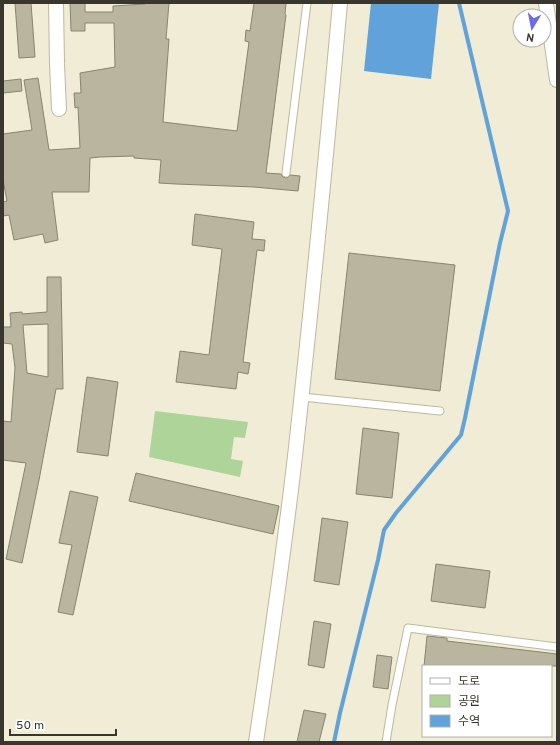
<svg xmlns="http://www.w3.org/2000/svg" width="560" height="745" font-family="Overpass,'Noto Sans KR',sans-serif">
<style>
.green{fill:#afd49a}
.water{fill:#60a2d9}
.lines{fill:none;stroke-linecap:round;stroke-linejoin:round}
.stream{stroke:#60a2d9;stroke-width:4}
.building{fill:#b9b59f;stroke:#87846f;fill-rule:evenodd}
.lane-casing{stroke:#bcb8a2;stroke-width:9}
.street-casing{stroke:#bcb8a2;stroke-width:16}
.lane{stroke:#fff;stroke-width:7}
.street{stroke:#fff;stroke-width:14}
</style>
<rect width="100%" height="100%" fill="#f0ecd5"/>
<path class="green" d="M155 411 248 422 245 438 234 437 231 459 243 461 240 477 149 457Z"/>
<path class="water" d="M371 3H439L431 79 364 71Z"/>
<g class="lines">
<path class="stream" d="M334 742 340 713 378 560 384 530 396 513 461 435 465 418 500 243 508 211 459 3"/>
</g>
<g class="building">
<path d="M15 3H31L35 57 19 58Z"/>
<path d="M70 3H85V12H113V6L145 4 146 3H169L166 39H169L163 122 237 131 249 42 245 41 246 30 250 31 254 3H286L285 14 286 15 266 173 281 174 283 177 286 178 288 177 290 175 300 176 298 191 254 187 176 184 159 183 161 160 134 158V156L100 157 90 158 89 192H52L58 240 45 243 43 234 14 240 9 215 3 216V202L7 201 3 180V134L32 130 24 80 38 78 49 150 80 148 78 107 75 108 74 93H81L80 73 115 67 114 23H85V31H71Z"/>
<path d="M21 79 22 91 3 93V81Z"/>
<path d="M195 214 254 222 252 239 265 240 264 251 257 250 243 362 250 363 248 374 238 372 236 389 176 382 180 351 209 355 222 249 192 245Z"/>
<path d="M349 253 455 265 440 391 335 379Z"/>
<path d="M47 277H61L63 389H56L39 480 22 563 6 559 26 463 3 460V421L11 422 15 368 12 344 3 343V327H11L10 313 22 312V314L47 312ZM48 324V377L27 373 23 325Z"/>
<path d="M87 377 118 382 108 456 77 452Z"/>
<path d="M363 428 399 433 392 498 356 494Z"/>
<path d="M136 473 279 506 273 534 129 501Z"/>
<path d="M70 491 98 497 73 615 58 612 72 545 59 543Z"/>
<path d="M322 518 348 522 339 585 314 581Z"/>
<path d="M436 564 490 571 485 608 431 601Z"/>
<path d="M314 621 331 624 324 668 308 665Z"/>
<path d="M427 636 447 638V641L557 654V666H424Z"/>
<path d="M377 655 392 657 388 689 373 687Z"/>
<path d="M304 710 326 714 319 742H297Z"/>
</g>
<g class="lines">
<defs>
<g id="lane">
<path d="M286 173 307 3"/>
<path d="M302 397 440 411"/>
<path d="M386 742 392 705 408 628 557 647"/>
</g>
<g id="street">
<path d="M56 3 57 64 59 109"/>
<path d="M546 3 557 80"/>
<path d="M256 742C271 641 286 540 297 438 313 293 327 148 340 3"/>
</g>
</defs>
<use href="#lane" class="lane-casing"/>
<use href="#street" class="street-casing"/>
<use href="#lane" class="lane"/>
<use href="#street" class="street"/>
</g>
<rect width="560" height="745" fill="none" stroke="#38362d" stroke-width="8"/>
<rect x="422" y="665" width="130" height="72" fill="#ffffff" stroke="#afafab"/>
<rect x="430" y="678" width="20" height="6" fill="#ffffff" stroke="#afafab"/>
<text x="458" y="685" font-size="12" fill="#38362d">도로</text>
<rect x="430" y="695" width="20" height="12" fill="#afd49a" stroke="#afafab"/>
<text x="458" y="705" font-size="12" fill="#38362d">공원</text>
<rect x="430" y="715" width="20" height="12" fill="#60a2d9" stroke="#afafab"/>
<text x="458" y="725" font-size="12" fill="#38362d">수역</text>
<g transform="translate(532 28) rotate(190)"><circle r="19" fill="#ffffff" stroke="#afafab"/>
<path d="M0-3L7 15L0 10L-7 15Z" fill="#6d6be5"/>
<text y="-6" font-size="11" font-weight="bold" text-anchor="middle" fill="#38362d">N</text>
</g>
<path d="M10 729v6h106v-6" fill="none" stroke="#38362d" stroke-width="2"/>
<text x="16" y="729" font-size="12" fill="#38362d" stroke="#ffffff" stroke-width="3" paint-order="stroke">50 m</text>
</svg>
